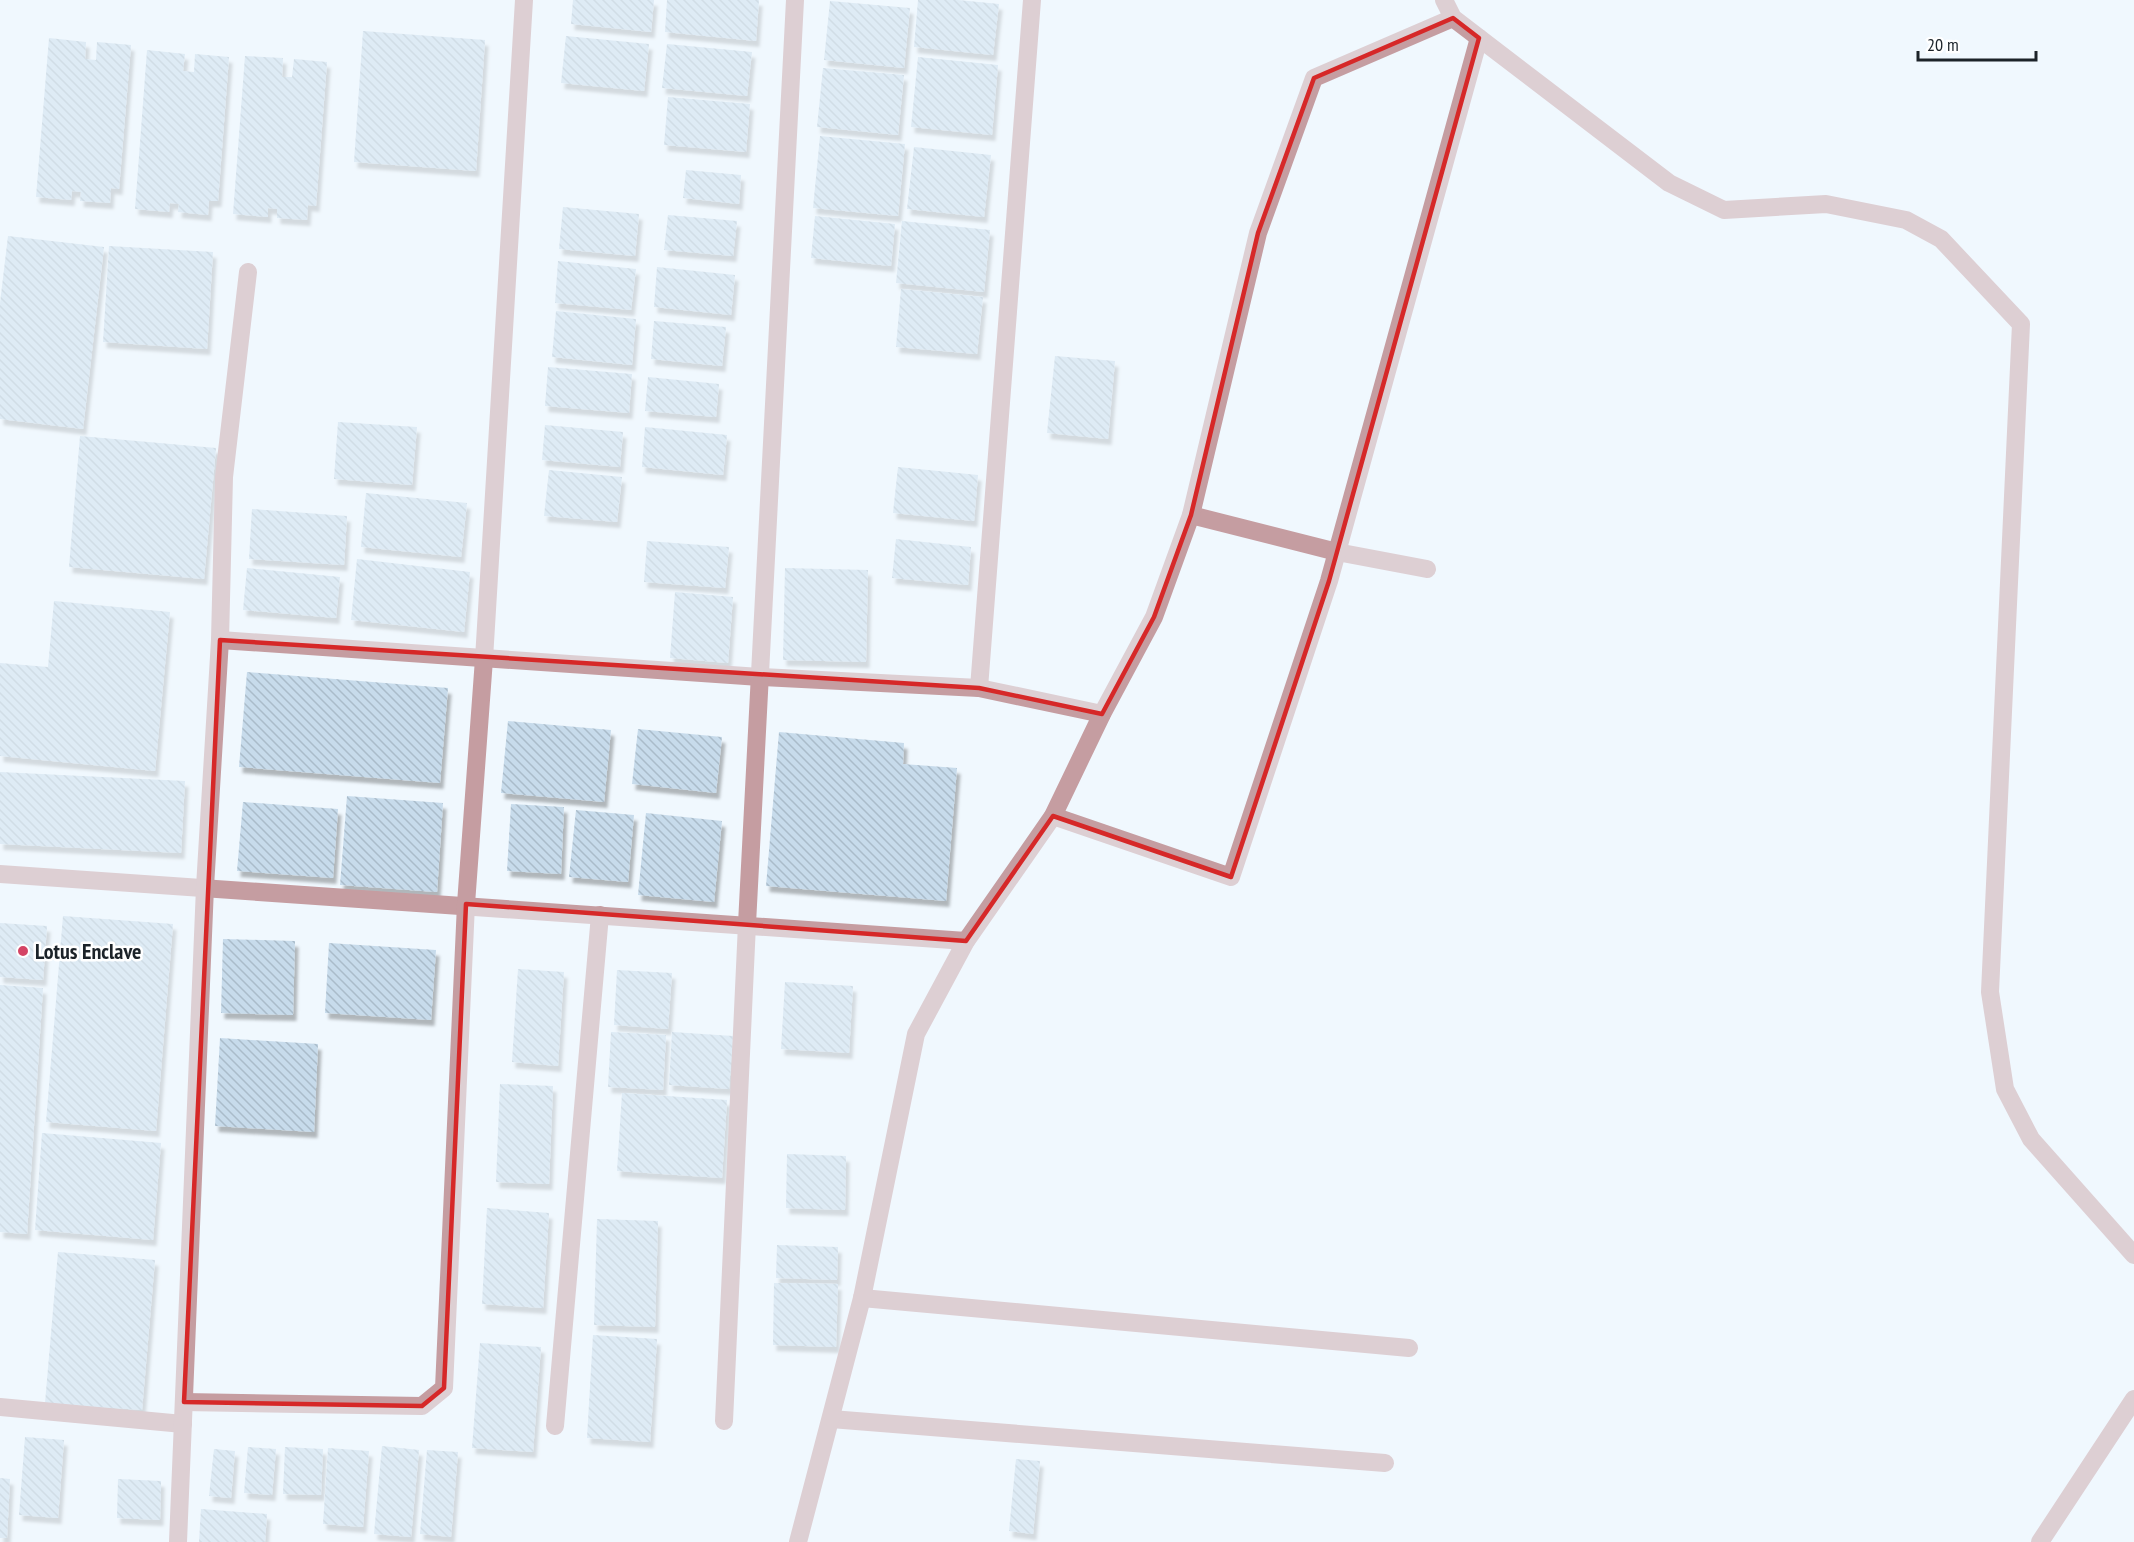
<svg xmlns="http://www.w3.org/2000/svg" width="2134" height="1542" font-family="'PT Sans Narrow',sans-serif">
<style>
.building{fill:url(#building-back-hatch);filter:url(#shadow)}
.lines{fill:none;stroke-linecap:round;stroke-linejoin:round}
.minor{stroke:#c59da1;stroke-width:18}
.marked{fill:none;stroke:#d62828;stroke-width:4.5;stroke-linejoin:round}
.poi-dot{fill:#d44465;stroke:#fff;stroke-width:2}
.labels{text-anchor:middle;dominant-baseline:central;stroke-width:5;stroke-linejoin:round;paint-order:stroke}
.poi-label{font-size:22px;font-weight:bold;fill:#1c2329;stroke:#fff;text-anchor:start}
</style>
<defs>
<pattern id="building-back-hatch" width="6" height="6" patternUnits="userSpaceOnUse" patternTransform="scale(1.5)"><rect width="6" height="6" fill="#c7dbeb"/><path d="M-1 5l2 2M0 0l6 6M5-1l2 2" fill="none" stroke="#aabcca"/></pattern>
<filter id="shadow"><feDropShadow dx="3.5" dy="6" stdDeviation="1.5" flood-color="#0004"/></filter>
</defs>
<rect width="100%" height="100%" fill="#f0f8fe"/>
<g class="building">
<path d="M573 0H654L651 32 571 24Z"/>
<path d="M667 0H759L756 41 665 32Z"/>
<path d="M918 0H958L999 4 993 55 914 47Z"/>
<path d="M830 1 910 8 904 68 824 60Z"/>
<path d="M363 31 485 40 476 171 354 162Z"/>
<path d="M566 36 649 44 644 91 561 83Z"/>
<path d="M49 38 86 42 85 59 96 60 97 42 131 45 119 189 111 188 110 203 80 201 81 192 72 191 71 200 36 197Z"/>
<path d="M667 44 752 52 747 96 662 88Z"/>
<path d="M147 50 185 54 183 71 194 72 195 54 229 57 218 201H209L208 215 178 212 179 204 170 203 169 212 135 209Z"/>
<path d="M245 56 283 58 282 77H292L294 59 327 62 316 206 308 205 307 220 277 218V209L268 208V217L233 214Z"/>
<path d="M918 57 998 65 992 135 911 127Z"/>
<path d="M823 68 904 75 898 135 817 127Z"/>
<path d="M668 97 750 104 746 152 664 145Z"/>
<path d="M820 136 905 144 898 216 813 208Z"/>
<path d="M914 147 991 155 984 217 907 209Z"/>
<path d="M686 170 741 175 739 204 683 198Z"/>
<path d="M563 207 639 214 635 256 559 249Z"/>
<path d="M668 215 737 221 733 256 664 250Z"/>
<path d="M815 216 895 224 891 266 811 258Z"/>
<path d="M902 221 990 230 984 292 896 283Z"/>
<path d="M8 236 104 247 83 429 0 419V303Z"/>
<path d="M109 246 213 252 207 349 103 342Z"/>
<path d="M558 261 636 269 631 310 555 303Z"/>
<path d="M657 267 735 275 731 315 654 307Z"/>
<path d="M901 289 983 297 977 354 896 347Z"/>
<path d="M556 311 636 319 632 365 552 357Z"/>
<path d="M654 321 726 327 722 366 651 359Z"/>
<path d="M1055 356 1115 361 1108 439 1047 433Z"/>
<path d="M548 367 632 374 629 413 545 406Z"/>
<path d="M648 377 719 384 716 417 645 411Z"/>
<path d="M338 422 417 427 412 485 334 479Z"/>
<path d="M545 425 623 432 620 467 542 460Z"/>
<path d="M645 427 727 435 723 475 642 467Z"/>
<path d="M80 436 216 448 204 579 69 567Z"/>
<path d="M898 467 978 475 974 521 893 513Z"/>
<path d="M549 470 622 477 617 522 544 516Z"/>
<path d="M366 493 467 503 461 557 361 547Z"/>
<path d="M252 509 347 516 344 565 249 559Z"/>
<path d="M896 539 971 547 968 585 892 578Z"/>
<path d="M647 541 729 547 725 588 644 582Z"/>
<path d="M357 559 470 572 464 632 351 620Z"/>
<path d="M247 568 340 577 336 618 243 610Z"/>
<path d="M785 568 868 570 866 662 783 660Z"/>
<path d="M675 592 733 597 728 663 670 658Z"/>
<path d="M54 601 170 612 155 771 0 756V663L48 667Z"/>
<path d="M247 672 448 688 440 783 239 767Z"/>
<path d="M508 721 611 730 604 802 501 793Z"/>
<path d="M638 729 722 737 716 793 632 784Z"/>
<path d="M779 732 904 743 903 764 957 768 946 901 766 886Z"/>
<path d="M0 772 185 781 181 853 0 844Z"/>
<path d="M347 796 443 803 437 892 340 885Z"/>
<path d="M243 802 338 809 333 878 237 871Z"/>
<path d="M511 804 564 807 561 874 507 871Z"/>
<path d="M576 810 634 815 628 882 569 877Z"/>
<path d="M646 813 722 821 714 902 638 895Z"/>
<path d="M63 916 173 924 156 1131 46 1122Z"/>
<path d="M0 923 47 926 43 980 0 977Z"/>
<path d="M223 939 295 941 293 1015 221 1013Z"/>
<path d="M329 943 436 950 431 1020 325 1013Z"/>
<path d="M518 969 564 972 558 1066 512 1062Z"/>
<path d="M617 970 672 973 668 1029 614 1025Z"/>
<path d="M785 982 853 986 849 1053 781 1049Z"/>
<path d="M0 985 43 988 27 1234 0 1232Z"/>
<path d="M611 1032 666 1035 663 1090 608 1087Z"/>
<path d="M672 1032 733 1036 729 1089 669 1085Z"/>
<path d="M220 1038 318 1044 314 1132 215 1126Z"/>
<path d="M500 1084 553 1086 549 1184 496 1182Z"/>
<path d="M622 1093 727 1100 722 1178 617 1171Z"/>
<path d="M42 1133 161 1143 153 1240 35 1230Z"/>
<path d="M787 1154 846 1156 845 1210 786 1208Z"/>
<path d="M487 1208 549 1213 543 1308 482 1304Z"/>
<path d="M597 1219 658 1221 655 1327 594 1325Z"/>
<path d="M777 1245 838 1247 837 1280 776 1278Z"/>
<path d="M58 1252 155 1260 142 1410 45 1403Z"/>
<path d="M774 1283 838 1284 836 1347 773 1345Z"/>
<path d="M593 1335 657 1339 650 1442 587 1438Z"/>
<path d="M480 1343 541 1347 533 1452 472 1448Z"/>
<path d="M25 1437 64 1440 58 1518 19 1515Z"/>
<path d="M382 1446 419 1450 411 1537 374 1534Z"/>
<path d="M248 1447 276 1449 272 1495 244 1493Z"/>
<path d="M285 1447 323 1449 321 1495 283 1494Z"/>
<path d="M328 1448 369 1451 363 1527 323 1524Z"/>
<path d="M214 1449 235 1451 231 1498 209 1496Z"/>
<path d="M427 1450 458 1452 451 1537 420 1534Z"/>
<path d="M1016 1459 1040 1461 1033 1534 1009 1531Z"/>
<path d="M0 1478 10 1479 7 1538H0Z"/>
<path d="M118 1479 161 1481 160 1520 117 1518Z"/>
<path d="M201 1509 267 1514 265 1542H199Z"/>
</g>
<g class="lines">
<g class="minor">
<path d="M1444 0 1453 18 1669 183 1724 210 1826 204 1906 220 1941 239 2021 324 1990 992 2005 1089 2031 1139 2134 1255"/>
<path d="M1191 515 1337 552 1427 569"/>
<path d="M220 640 760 677 979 688 1102 714"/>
<path d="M979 688 1032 0"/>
<path d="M1053 816 1231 877 1329 581 1479 38"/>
<path d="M0 874C322 894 644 917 966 941"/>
<path d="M862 1298 1409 1348"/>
<path d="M184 1402 422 1406 444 1388 466 904 484 659 524 0"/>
<path d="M0 1407 183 1424"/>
<path d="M831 1419 1385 1463"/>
<path d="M724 1421 747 924 795 0"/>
<path d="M555 1426 600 915"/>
<path d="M178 1542 205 887 220 640 224 477 248 272"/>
<path d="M798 1542 862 1298 916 1034 966 941 1053 816 1102 714 1154 617 1191 515 1258 233 1314 78 1453 18"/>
<path d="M2040 1542 2134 1399"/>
</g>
</g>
<path d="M0 0H2134V1542H0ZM1453 18 1479 38 1329 581 1231 877 1053 816 966 941 466 904 444 1388 422 1406 184 1402 220 640 979 688 1102 714 1154 617 1191 515 1258 233 1314 78Z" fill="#f0f8fe" fill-opacity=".55" fill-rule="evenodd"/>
<path class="marked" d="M1453 18 1479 38 1329 581 1231 877 1053 816 966 941 466 904 444 1388 422 1406 184 1402 220 640 979 688 1102 714 1154 617 1191 515 1258 233 1314 78Z"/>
<circle class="poi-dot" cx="23" cy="951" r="6"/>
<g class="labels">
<g class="poi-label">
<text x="35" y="951">Lotus Enclave</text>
</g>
</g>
<path d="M1918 51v9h118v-9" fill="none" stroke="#1c2329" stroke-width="3"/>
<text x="1927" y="51" font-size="18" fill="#1c2329" stroke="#ffffff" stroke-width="4.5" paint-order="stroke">20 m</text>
</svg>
